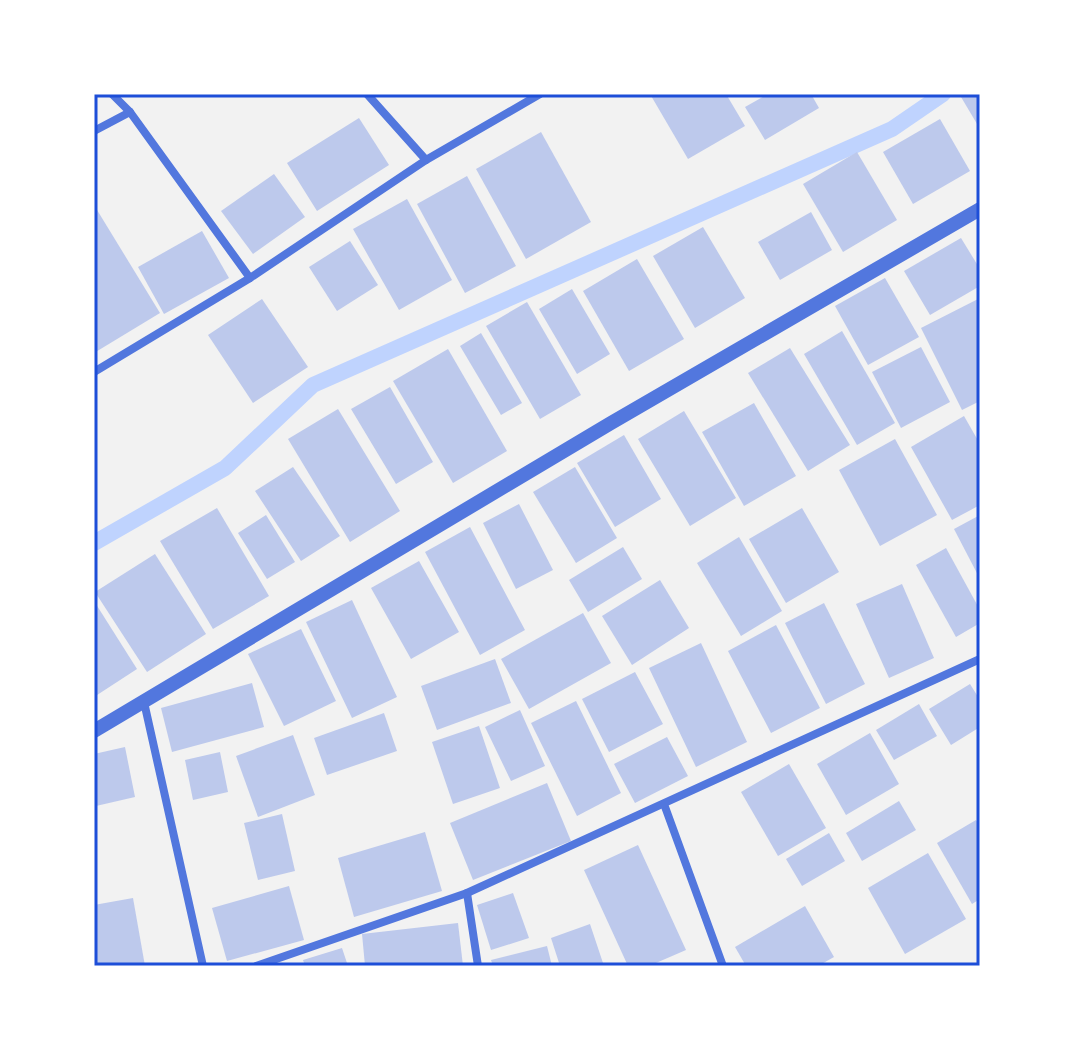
<svg xmlns="http://www.w3.org/2000/svg" width="1074" height="1060" font-family="'Sofia Sans Condensed',sans-serif">
<style>
.lines{fill:none;stroke-linecap:round;stroke-linejoin:round}
.stream{stroke:#bfd3fe;stroke-width:16}
.building{fill:#bdc9ec}
.minor{stroke:#5277de;stroke-width:8}
.tertiary{stroke:#5277de;stroke-width:14}
.neatline{fill:none;stroke:#1d4ed8;stroke-width:3}
</style>
<rect width="100%" height="100%" fill="#f2f2f2"/>
<g class="lines">
<path class="stream" d="M94 543 225 468 313 385 892 129 943 94"/>
</g>
<g class="building">
<path d="M650 94H726L745 126 688 159Z"/>
<path d="M768 94H811L819 108 765 140 745 107Z"/>
<path d="M966 94H980V129L961 97Z"/>
<path d="M359 118 389 165 317 211 287 163Z"/>
<path d="M940 119 970 171 913 204 883 152Z"/>
<path d="M541 132 591 222 526 259 476 169Z"/>
<path d="M857 152 897 220 843 252 803 184Z"/>
<path d="M274 174 305 217 253 254 221 211Z"/>
<path d="M467 176 516 266 465 293 417 204Z"/>
<path d="M407 199 452 280 399 310 353 229Z"/>
<path d="M94 205 160 313 94 353Z"/>
<path d="M811 212 832 250 780 280 758 242Z"/>
<path d="M703 227 745 298 695 328 653 256Z"/>
<path d="M202 231 229 278 164 314 138 267Z"/>
<path d="M961 238 980 269V286L930 315 904 271Z"/>
<path d="M350 241 378 285 337 311 309 267Z"/>
<path d="M637 259 684 339 629 371 583 291Z"/>
<path d="M885 278 919 337 868 365 835 306Z"/>
<path d="M572 289 610 354 577 374 539 309Z"/>
<path d="M980 298V401L962 410 921 328Z"/>
<path d="M262 299 308 367 253 403 208 335Z"/>
<path d="M527 302 581 395 540 419 486 326Z"/>
<path d="M842 331 895 423 857 445 804 354Z"/>
<path d="M481 333 522 403 501 415 460 346Z"/>
<path d="M921 347 950 402 901 428 872 372Z"/>
<path d="M790 348 850 445 808 471 748 373Z"/>
<path d="M448 349 507 451 453 483 393 381Z"/>
<path d="M390 387 433 462 396 484 351 409Z"/>
<path d="M754 403 796 476 744 506 702 432Z"/>
<path d="M338 409 400 511 350 542 288 439Z"/>
<path d="M684 411 736 498 690 526 638 439Z"/>
<path d="M964 416 980 444V505L952 520 911 447Z"/>
<path d="M624 435 661 499 615 527 577 463Z"/>
<path d="M895 439 937 515 880 546 839 470Z"/>
<path d="M293 467 340 536 301 561 255 491Z"/>
<path d="M575 467 617 538 576 563 533 492Z"/>
<path d="M519 504 553 570 516 589 483 523Z"/>
<path d="M217 508 269 596 213 629 160 541Z"/>
<path d="M802 508 839 572 786 603 749 539Z"/>
<path d="M266 515 295 562 267 579 238 533Z"/>
<path d="M980 515V579L954 529Z"/>
<path d="M470 527 525 630 480 655 425 552Z"/>
<path d="M739 537 782 611 741 636 697 563Z"/>
<path d="M623 547 642 579 588 612 569 580Z"/>
<path d="M946 548 980 610V623L956 637 916 565Z"/>
<path d="M155 554 206 634 147 672 95 592Z"/>
<path d="M419 561 459 632 411 659 371 588Z"/>
<path d="M660 580 689 628 632 665 602 616Z"/>
<path d="M902 584 934 658 889 678 856 604Z"/>
<path d="M352 600 397 697 352 718 306 622Z"/>
<path d="M94 601 137 669 94 697Z"/>
<path d="M824 603 865 684 826 704 785 623Z"/>
<path d="M583 613 611 663 529 709 501 659Z"/>
<path d="M776 625 820 708 771 733 728 651Z"/>
<path d="M301 629 336 701 284 726 248 654Z"/>
<path d="M701 643 747 742 696 767 649 668Z"/>
<path d="M495 659 511 703 437 730 421 686Z"/>
<path d="M635 672 663 724 609 752 582 699Z"/>
<path d="M252 683 264 727 172 752 161 708Z"/>
<path d="M970 684 980 700V727L951 745 929 709Z"/>
<path d="M576 701 621 793 577 816 531 723Z"/>
<path d="M919 704 937 736 894 760 876 730Z"/>
<path d="M520 710 545 766 511 781 485 727Z"/>
<path d="M384 713 397 751 327 775 314 738Z"/>
<path d="M479 726 500 788 453 804 432 742Z"/>
<path d="M870 733 899 784 846 815 817 764Z"/>
<path d="M293 735 315 795 258 817 236 756Z"/>
<path d="M667 737 688 776 635 803 614 764Z"/>
<path d="M125 747 135 797 96 806 94 754Z"/>
<path d="M220 752 228 792 193 800 185 760Z"/>
<path d="M789 764 826 828 778 856 741 792Z"/>
<path d="M547 783 571 841 473 880 450 823Z"/>
<path d="M899 801 916 830 862 861 846 833Z"/>
<path d="M282 814 295 871 258 880 244 823Z"/>
<path d="M976 820 980 826V899L972 904 937 843Z"/>
<path d="M425 832 442 891 354 917 338 858Z"/>
<path d="M829 833 845 861 802 886 786 859Z"/>
<path d="M638 845 686 950 649 966H628L584 870Z"/>
<path d="M928 853 966 919 905 954 868 888Z"/>
<path d="M289 886 304 940 227 961 212 908Z"/>
<path d="M513 893 529 938 491 950 477 905Z"/>
<path d="M133 898 145 966H94V905Z"/>
<path d="M805 906 834 957 818 966H746L735 947Z"/>
<path d="M458 923 463 966H365L362 934Z"/>
<path d="M590 924 604 966H560L551 938Z"/>
<path d="M547 946 552 966H493L491 960Z"/>
<path d="M342 948 348 966H305L303 960Z"/>
</g>
<g class="lines">
<g class="minor">
<path d="M112 94 130 112 250 278"/>
<path d="M367 94 426 160"/>
<path d="M94 131 130 112"/>
<path d="M94 372 250 278 426 160 540 94"/>
<path d="M144 702 203 966"/>
<path d="M664 804 723 966"/>
<path d="M467 893 478 966"/>
<path d="M256 966 467 893 980 659"/>
</g>
<path class="tertiary" d="M94 731 611 423 980 209"/>
</g>
<rect width="1074" height="1060" fill="none" stroke="#ffffff" stroke-width="192"/>
<rect x="96" y="96" width="882" height="868" class="neatline"/>
</svg>
